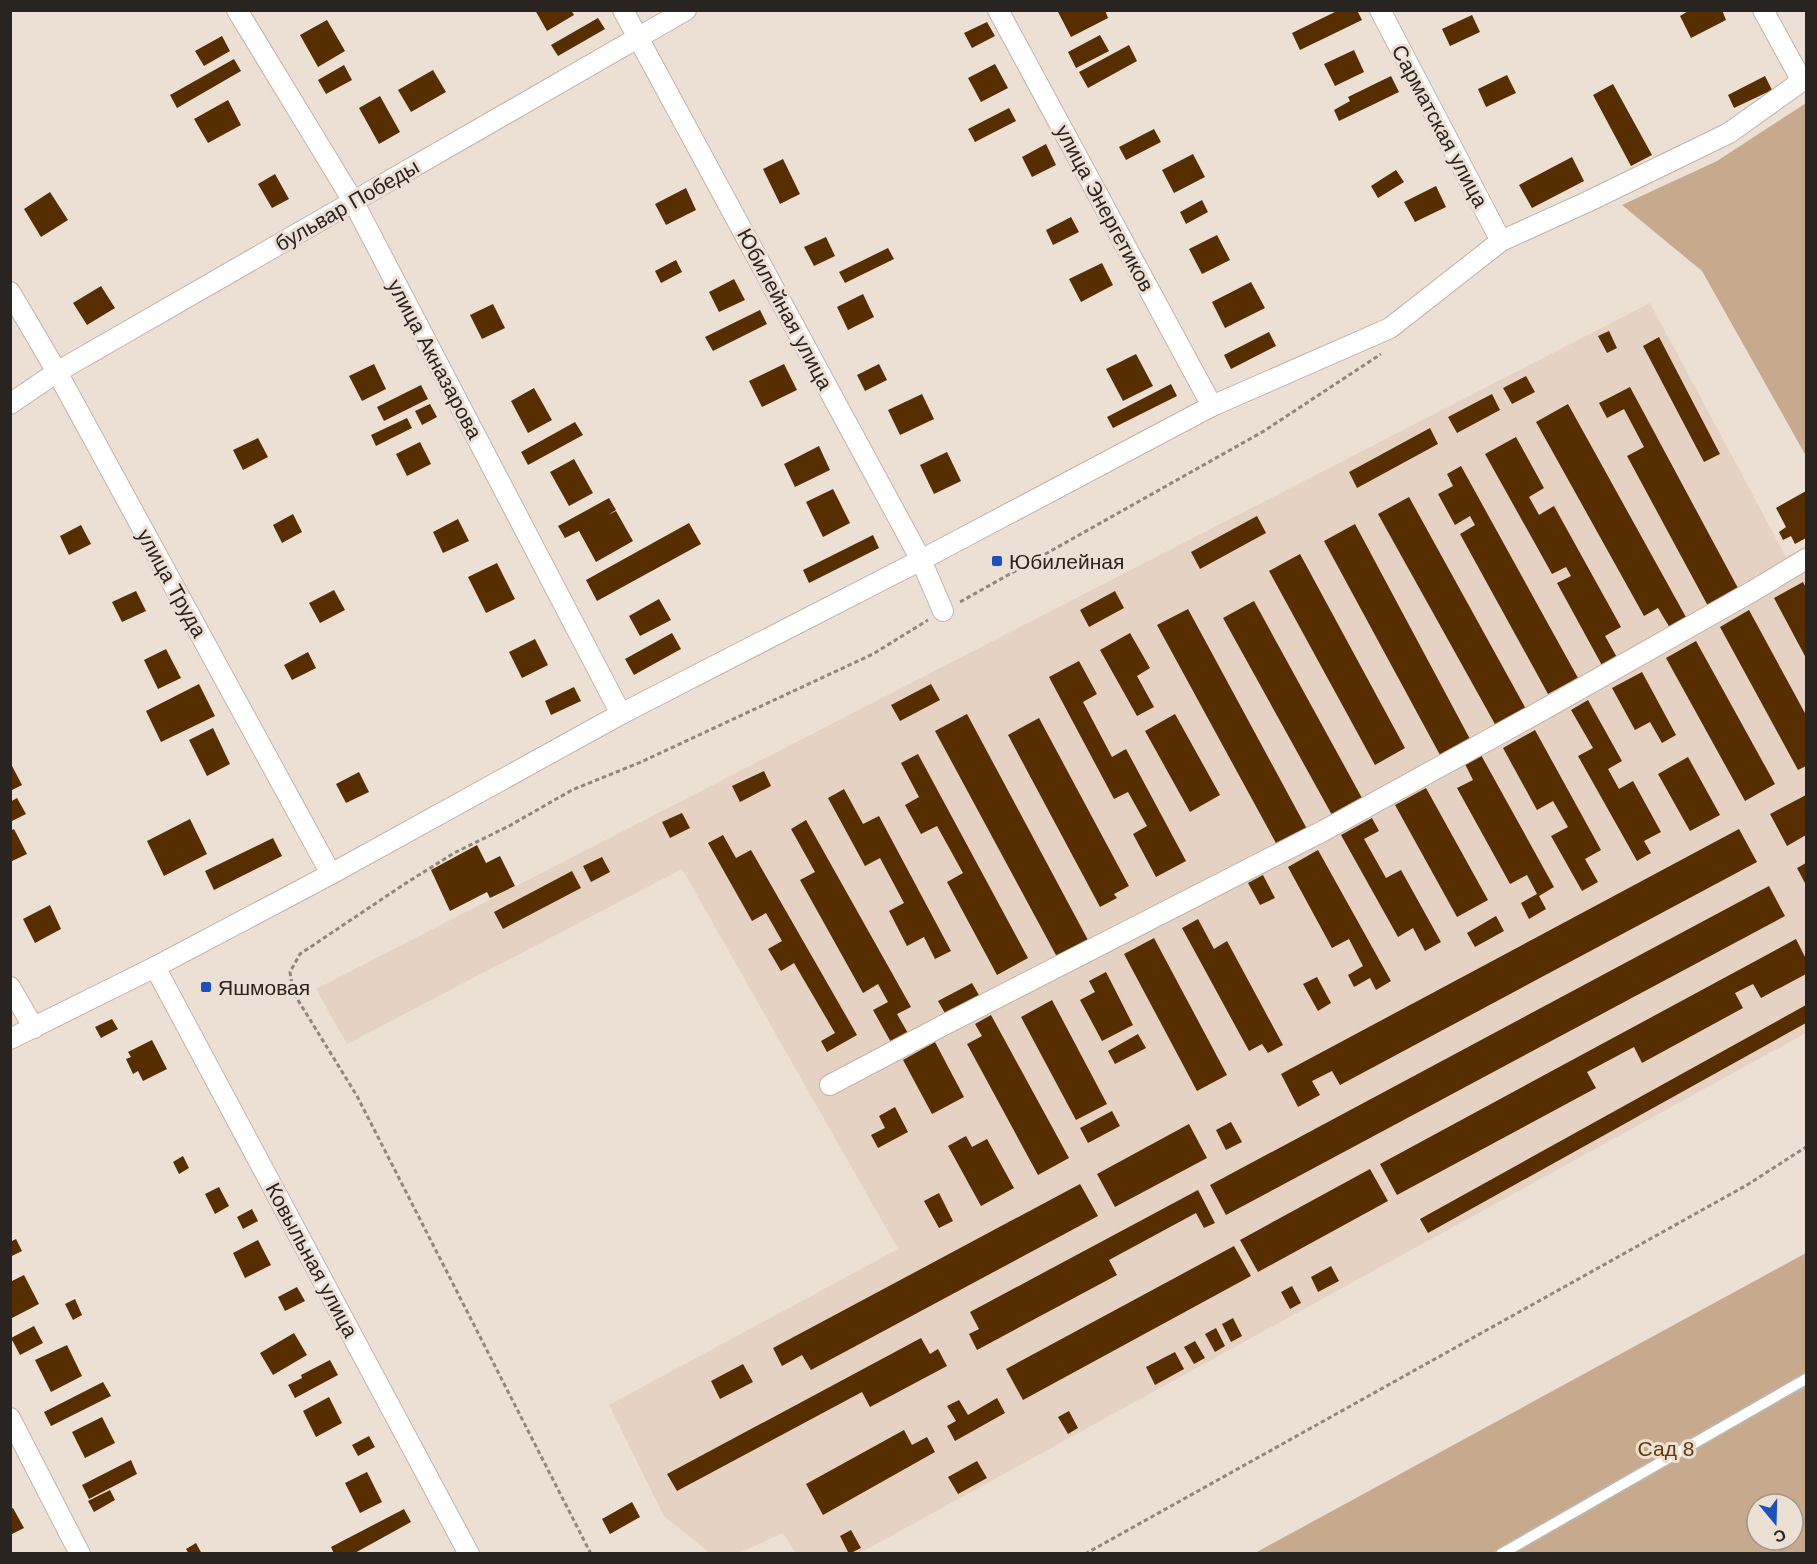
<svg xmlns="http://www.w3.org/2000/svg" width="1817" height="1564" font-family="Arial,sans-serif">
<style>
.built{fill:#e5d2c2}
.green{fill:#c7a98e;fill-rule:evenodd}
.building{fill:#562e00}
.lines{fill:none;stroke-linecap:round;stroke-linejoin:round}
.service-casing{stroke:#c0b4aa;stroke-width:14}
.minor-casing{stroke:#c0b4aa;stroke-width:22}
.path{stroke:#8f867e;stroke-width:3;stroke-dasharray:4.5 3;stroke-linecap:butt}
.service{stroke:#fff;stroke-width:10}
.minor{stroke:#fff;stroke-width:20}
.poi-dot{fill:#1952be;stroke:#ece0d5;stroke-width:2}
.labels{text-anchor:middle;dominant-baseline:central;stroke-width:6;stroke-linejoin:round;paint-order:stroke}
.street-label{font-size:21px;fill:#292420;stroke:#ece0d5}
.poi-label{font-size:21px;fill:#292420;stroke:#ece0d5;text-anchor:start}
.park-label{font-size:21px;fill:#673a01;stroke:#ece0d5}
</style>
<rect width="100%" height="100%" fill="#ece0d5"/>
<path class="built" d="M1650 303 1786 557 1806 546V1033L860 1553H796L783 1533 739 1553H710L664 1516 609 1405 898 1249 682 869 347 1044 316 989Z"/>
<g class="green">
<path d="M1806 103V456L1702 271 1622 205 1717 161Z"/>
<path d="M1806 1253V1553H1255ZM1757 1504H1793V1540H1757Z"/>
</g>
<g class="building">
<path d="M535 10H571L574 15 547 31Z"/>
<path d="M1057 10H1105L1108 18 1071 37Z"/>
<path d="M1339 10H1357L1362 20 1300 50 1292 33Z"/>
<path d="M1690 10H1722L1726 20 1691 38 1680 16Z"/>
<path d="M1472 15 1480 32 1450 46 1442 29Z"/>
<path d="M598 18 605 29 558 56 551 45Z"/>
<path d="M327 20 345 51 318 67 300 35Z"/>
<path d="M987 22 995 36 972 48 964 33Z"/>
<path d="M1100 35 1109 51 1076 68 1068 52Z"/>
<path d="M222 36 230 51 204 66 195 51Z"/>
<path d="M1129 45 1137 61 1088 88 1079 72Z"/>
<path d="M1354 50 1364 72 1335 86 1324 64Z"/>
<path d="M234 59 241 71 177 108 170 95Z"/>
<path d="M995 64 1008 88 981 102 968 78Z"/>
<path d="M344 65 352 80 326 94 318 80Z"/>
<path d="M433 70 446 92 411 112 398 90Z"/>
<path d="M1507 75 1516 93 1486 107 1478 89Z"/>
<path d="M1391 76 1399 92 1339 121 1334 110 1350 101 1348 97Z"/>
<path d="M1765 76 1772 90 1734 108 1728 95Z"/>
<path d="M1613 84 1652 155 1631 166 1593 95Z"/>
<path d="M380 96 400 132 379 144 359 108Z"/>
<path d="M228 100 241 125 208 143 194 119Z"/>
<path d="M1009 108 1016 121 975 142 968 129Z"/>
<path d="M1154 129 1161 142 1126 160 1119 147Z"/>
<path d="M1046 144 1056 165 1032 177 1022 157Z"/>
<path d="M1193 154 1205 177 1174 193 1162 170Z"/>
<path d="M1572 157 1584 181 1532 208 1519 185Z"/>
<path d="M783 159 800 194 780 204 763 169Z"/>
<path d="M1396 170 1404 182 1378 198 1371 186Z"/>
<path d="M275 174 289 199 272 208 258 184Z"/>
<path d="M1436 186 1446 207 1415 222 1404 202Z"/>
<path d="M686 188 696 210 666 225 655 204Z"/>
<path d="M50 192 68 220 41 237 24 209Z"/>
<path d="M1202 200 1208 212 1186 224 1180 212Z"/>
<path d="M1071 217 1079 232 1053 245 1046 230Z"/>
<path d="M1217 235 1230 260 1202 274 1189 249Z"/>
<path d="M826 237 835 256 814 266 804 247Z"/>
<path d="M888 248 894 259 845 283 839 272Z"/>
<path d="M676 260 682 272 661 283 655 271Z"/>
<path d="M1102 263 1113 285 1081 302 1069 279Z"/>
<path d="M734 279 745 300 719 312 709 292Z"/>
<path d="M1251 282 1265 308 1225 328 1212 302Z"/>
<path d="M101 286 115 308 87 325 73 303Z"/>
<path d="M863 294 874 317 848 330 837 307Z"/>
<path d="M493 304 505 328 482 339 470 315Z"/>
<path d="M760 310 767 324 713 351 705 337Z"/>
<path d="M1609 331 1617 348 1607 353 1598 336Z"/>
<path d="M1269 332 1276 346 1231 369 1224 355Z"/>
<path d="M1659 337 1720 454 1704 462 1643 346Z"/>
<path d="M1136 354 1153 386 1123 401 1106 369Z"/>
<path d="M374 364 386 389 362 401 349 376Z"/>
<path d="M784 364 797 390 762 407 749 381Z"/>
<path d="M879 364 887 380 865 391 857 375Z"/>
<path d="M1526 376 1535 392 1512 404 1503 388Z"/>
<path d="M1171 384 1177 396 1113 428 1107 417Z"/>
<path d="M421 385 428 399 384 421 377 407Z"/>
<path d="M1630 387 1739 590 1708 606 1627 456 1644 447 1624 409 1607 418 1599 403Z"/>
<path d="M534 388 552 420 528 433 511 401Z"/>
<path d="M922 394 934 419 900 435 888 410Z"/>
<path d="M1492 394 1500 410 1457 433 1448 417Z"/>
<path d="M430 404 437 417 422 425 415 411Z"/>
<path d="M1568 404 1687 619 1670 628 1658 608 1644 616 1536 422Z"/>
<path d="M407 418 412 428 376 446 371 435Z"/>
<path d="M575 422 583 435 528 465 521 452Z"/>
<path d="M1430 428 1438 444 1357 488 1349 472Z"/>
<path d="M1516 437 1544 488 1529 497 1539 515 1554 506 1621 627 1605 636 1619 661 1604 669 1557 583 1571 576 1566 567 1552 574 1485 454Z"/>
<path d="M258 438 268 457 243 470 233 450Z"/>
<path d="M420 442 431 464 407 476 396 454Z"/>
<path d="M819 446 830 470 795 487 784 464Z"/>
<path d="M947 452 961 481 934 494 920 465Z"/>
<path d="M574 459 593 493 569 506 550 472Z"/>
<path d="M1461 466 1578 678 1548 694 1460 534 1475 525 1470 516 1455 525 1438 494 1453 486 1447 474Z"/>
<path d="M833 489 850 523 823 537 806 502Z"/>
<path d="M1806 491V538L1795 544 1791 536 1783 540 1779 532 1786 527 1776 508Z"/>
<path d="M1409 497 1526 709 1496 726 1378 514Z"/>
<path d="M609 498 616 510 608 515 616 511 633 541 596 562 579 531 565 538 558 526Z"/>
<path d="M293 514 302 532 282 543 273 525Z"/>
<path d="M1257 516 1266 533 1200 569 1191 552Z"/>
<path d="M458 519 469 541 443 553 433 532Z"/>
<path d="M689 523 701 544 597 601 586 580Z"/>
<path d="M1355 524 1470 739 1440 755 1324 541Z"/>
<path d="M81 525 91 544 69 555 60 536Z"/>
<path d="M873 535 879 548 809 583 803 570Z"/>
<path d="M1300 554 1405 748 1375 765 1269 571Z"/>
<path d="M497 563 515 599 486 613 468 577Z"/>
<path d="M1803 582 1806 588V658L1774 598Z"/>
<path d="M334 590 345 610 320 623 309 603Z"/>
<path d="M136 591 146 611 122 622 112 602Z"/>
<path d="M1115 591 1124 608 1089 627 1080 610Z"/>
<path d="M659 599 671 620 640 636 629 616Z"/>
<path d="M1254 601 1362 798 1332 815 1223 618Z"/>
<path d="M1188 609 1307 829 1277 845 1157 625Z"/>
<path d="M1749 610 1806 715V766L1798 770 1720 627Z"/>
<path d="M672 633 681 649 634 675 625 659Z"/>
<path d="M1130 633 1150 668 1137 676 1154 707 1137 716 1100 650Z"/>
<path d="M535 639 548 665 522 678 509 652Z"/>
<path d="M1696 641 1775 784 1745 801 1666 658Z"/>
<path d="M166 649 181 678 158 689 144 660Z"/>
<path d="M308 652 316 668 292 680 284 665Z"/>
<path d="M1079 661 1097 694 1083 702 1112 757 1126 749 1186 861 1156 877 1133 834 1147 826 1128 792 1114 799 1049 677Z"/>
<path d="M1642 672 1676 735 1662 743 1650 722 1635 730 1612 688Z"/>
<path d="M199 684 215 716 161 742 146 711Z"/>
<path d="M931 684 940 700 900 721 891 705Z"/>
<path d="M574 687 581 701 551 715 545 701Z"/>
<path d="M1588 700 1622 761 1608 769 1619 789 1633 781 1661 832 1644 841 1651 853 1637 861 1578 756 1593 748 1571 710Z"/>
<path d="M967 714 1088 940 1057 957 935 731Z"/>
<path d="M1175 714 1220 795 1190 812 1145 731Z"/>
<path d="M1039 718 1129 886 1114 894 1117 898 1100 907 1008 735Z"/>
<path d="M213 728 230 764 207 776 189 740Z"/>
<path d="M1535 730 1601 850 1585 859 1598 882 1582 891 1551 836 1568 827 1553 801 1537 810 1503 748Z"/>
<path d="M918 754 1028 958 997 975 947 882 963 873 937 826 921 834 905 805 919 797 901 763Z"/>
<path d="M1481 755 1554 887 1539 896 1546 909 1529 919 1521 903 1537 894 1527 875 1510 884 1457 788 1473 780 1465 764Z"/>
<path d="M1688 757 1720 815 1690 831 1658 774Z"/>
<path d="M10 762 22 785 10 791Z"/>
<path d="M764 771 771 786 740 802 732 786Z"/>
<path d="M359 772 369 792 346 803 336 784Z"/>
<path d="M1426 788 1488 900 1457 917 1395 805Z"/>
<path d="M844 789 863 824 879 816 951 951 935 959 924 937 907 946 889 911 904 903 880 858 865 866 828 798Z"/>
<path d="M1806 795V835L1787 846 1770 814Z"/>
<path d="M17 798 26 814 10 822V802Z"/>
<path d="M682 813 690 828 670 838 662 822Z"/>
<path d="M1372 818 1379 831 1364 839 1386 878 1401 870 1441 942 1425 951 1413 928 1398 937 1341 835Z"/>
<path d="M190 819 207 854 164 876 147 841Z"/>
<path d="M806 820 911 1007 897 1014 909 1035 892 1044 873 1010 888 1002 878 984 863 993 800 880 815 872 791 829Z"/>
<path d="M14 829 27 854 10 862V831Z"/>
<path d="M1739 829 1757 862 1340 1085 1332 1071 1312 1081 1320 1095 1298 1107 1281 1074Z"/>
<path d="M723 835 736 858 751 850 857 1035 827 1052 821 1041 835 1033 794 963 781 971 768 949 782 941 766 913 752 921 708 843Z"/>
<path d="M273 838 282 856 214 890 205 871Z"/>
<path d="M477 845 486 863 500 856 515 886 490 898 487 892 450 911 431 870Z"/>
<path d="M1318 850 1391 981 1376 990 1370 978 1354 987 1348 975 1363 966 1349 939 1332 948 1288 867Z"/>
<path d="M602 857 610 872 591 882 583 866Z"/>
<path d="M1806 863V885L1797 868Z"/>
<path d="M572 871 581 888 503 929 494 912Z"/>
<path d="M1263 875 1275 898 1260 905 1248 883Z"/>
<path d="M1769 886 1785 916 1226 1215 1210 1185Z"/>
<path d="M50 905 61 929 35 943 23 919Z"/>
<path d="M1496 916 1504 931 1475 947 1467 933Z"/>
<path d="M1198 919 1214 949 1227 941 1283 1045 1268 1053 1262 1044 1249 1051 1182 928Z"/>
<path d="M1154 938 1227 1075 1197 1091 1124 954Z"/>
<path d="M1796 939 1806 959V974L1761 998 1753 984 1735 993 1743 1008 1642 1063 1634 1047 1587 1072 1596 1088 1397 1195 1380 1164Z"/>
<path d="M1106 972 1133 1025 1102 1041 1080 1000 1095 992 1089 981Z"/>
<path d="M1317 977 1331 1003 1318 1011 1303 984Z"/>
<path d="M972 983 980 997 946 1015 938 1001Z"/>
<path d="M1052 1000 1107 1104 1076 1120 1021 1017Z"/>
<path d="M1806 1005V1023L1428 1233 1420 1219Z"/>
<path d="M991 1015 1069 1158 1038 1175 967 1044 982 1036 975 1024Z"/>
<path d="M112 1019 118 1029 101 1038 95 1027Z"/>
<path d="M1138 1034 1146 1048 1115 1064 1108 1051Z"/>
<path d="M152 1040 167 1069 143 1081 138 1071 133 1074 126 1059 131 1057 128 1052Z"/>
<path d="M935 1042 964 1097 932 1114 903 1060Z"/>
<path d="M895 1107 908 1132 878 1148 871 1135 885 1128 879 1116Z"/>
<path d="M1112 1111 1120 1126 1088 1143 1080 1128Z"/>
<path d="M1231 1122 1242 1142 1226 1150 1216 1130Z"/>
<path d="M1189 1124 1207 1158 1115 1207 1097 1174Z"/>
<path d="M966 1136 972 1147 987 1139 1014 1188 981 1206 948 1146Z"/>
<path d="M183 1156 189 1168 179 1174 173 1162Z"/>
<path d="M1370 1169 1388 1201 1258 1272 1240 1240Z"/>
<path d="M1080 1184 1098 1216 811 1370 802 1355 782 1366 773 1348Z"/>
<path d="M219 1187 229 1206 215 1214 205 1194Z"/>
<path d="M1198 1190 1215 1223 1204 1228 1196 1213 1109 1260 1117 1275 977 1350 969 1334 979 1329 970 1312Z"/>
<path d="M939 1193 953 1221 939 1228 924 1201Z"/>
<path d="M252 1209 258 1221 243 1229 237 1217Z"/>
<path d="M16 1239 22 1251 10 1257V1242Z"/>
<path d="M258 1240 271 1265 245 1278 233 1253Z"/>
<path d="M1234 1246 1251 1276 1023 1400 1006 1369Z"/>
<path d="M1331 1266 1339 1281 1318 1292 1311 1277Z"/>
<path d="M24 1275 39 1304 12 1318 10 1282Z"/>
<path d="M1292 1286 1301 1303 1290 1309 1281 1292Z"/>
<path d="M297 1287 305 1301 285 1311 278 1297Z"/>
<path d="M75 1299 82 1315 73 1320 65 1304Z"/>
<path d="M1233 1318 1242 1336 1231 1342 1222 1324Z"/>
<path d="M34 1326 43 1343 20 1355 11 1338Z"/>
<path d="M1216 1328 1225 1346 1215 1352 1205 1334Z"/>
<path d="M294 1333 307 1355 273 1375 260 1353Z"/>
<path d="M921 1338 930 1354 938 1349 947 1366 870 1407 862 1392 677 1491 667 1474Z"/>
<path d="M1195 1341 1205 1358 1194 1364 1184 1347Z"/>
<path d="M67 1345 82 1376 51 1392 35 1360Z"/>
<path d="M1175 1352 1184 1369 1155 1385 1146 1367Z"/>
<path d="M330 1360 338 1375 295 1398 288 1385 302 1378 301 1375Z"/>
<path d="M743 1364 753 1382 720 1399 711 1381Z"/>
<path d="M103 1382 111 1396 51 1426 44 1412Z"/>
<path d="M329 1397 342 1423 316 1437 303 1411Z"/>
<path d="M997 1398 1005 1413 955 1441 947 1426 956 1421 947 1406 959 1400 968 1415Z"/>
<path d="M1069 1411 1078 1428 1068 1434 1058 1417Z"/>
<path d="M102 1417 115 1443 85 1458 72 1432Z"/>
<path d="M904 1430 912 1445 927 1437 935 1452 823 1515 806 1484Z"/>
<path d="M369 1436 375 1447 358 1456 352 1445Z"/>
<path d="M131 1460 137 1474 89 1499 82 1485Z"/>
<path d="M977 1461 987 1478 958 1494 948 1477Z"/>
<path d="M367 1472 382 1502 360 1513 345 1483Z"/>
<path d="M110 1490 115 1500 94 1512 88 1501Z"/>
<path d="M632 1502 640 1517 610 1534 602 1519Z"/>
<path d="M13 1508 24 1528 10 1535V1509Z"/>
<path d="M404 1509 411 1522 353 1554H334L331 1547Z"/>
<path d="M851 1530 861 1548 849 1554 840 1536Z"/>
<path d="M196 1543 202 1554H189L186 1549Z"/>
</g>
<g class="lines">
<defs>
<path id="service" d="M1501 1554 1806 1379"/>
<g id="minor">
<path d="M237 10 353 201 621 714"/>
<path d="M623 10 921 560 943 611"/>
<path d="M998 10 1212 406"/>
<path d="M1380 10 1501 241"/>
<path d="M1763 10 1802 81"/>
<path d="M10 292 57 372 331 874"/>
<path d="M10 404 57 372 686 10"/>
<path d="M155 967 469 1554"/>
<path d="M10 987 34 1028"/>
<path d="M10 1039 155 967 331 874 621 714 921 560 1212 406 1390 328 1501 241 1587 202 1729 133 1802 81"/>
<path d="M830 1085 940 1027 1323 831 1541 711 1753 591 1806 559"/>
<path d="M10 1418 80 1554"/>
</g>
</defs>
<use href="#service" class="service-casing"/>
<use href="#minor" class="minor-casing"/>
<g class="path">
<path d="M960 602 1264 431 1381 354"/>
<path d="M591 1554 357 1096 293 992 290 972 300 954 403 885 454 853 509 826 572 790 641 762 873 654 928 620"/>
<path d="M1085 1554 1747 1185 1806 1147"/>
</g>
<use href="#service" class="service"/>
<use href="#minor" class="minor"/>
</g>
<g class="poi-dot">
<rect x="991" y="555" width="12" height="12" rx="3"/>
<rect x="200" y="981" width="12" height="12" rx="3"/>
</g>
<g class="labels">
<g class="street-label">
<text transform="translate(1440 126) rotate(62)">Сарматская улица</text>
<text transform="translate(347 205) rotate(-30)">бульвар Победы</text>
<text transform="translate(1105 208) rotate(62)">улица Энергетиков</text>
<text transform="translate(785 309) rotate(62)">Юбилейная улица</text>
<text transform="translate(435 359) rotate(62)">улица Акназарова</text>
<text transform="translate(172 583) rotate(61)">улица Труда</text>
<text transform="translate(312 1260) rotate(62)">Ковыльная улица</text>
</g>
<g class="poi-label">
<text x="1009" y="561">Юбилейная</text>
<text x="218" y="987">Яшмовая</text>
</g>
<g class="park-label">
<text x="1666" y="1448">Сад 8</text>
</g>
</g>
<rect width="1817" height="1564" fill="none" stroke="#292420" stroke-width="24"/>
<g transform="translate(1775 1522) rotate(161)"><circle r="28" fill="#ece0d5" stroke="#9e958d" stroke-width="1.5"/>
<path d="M0-4.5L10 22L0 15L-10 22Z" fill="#1952be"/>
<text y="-9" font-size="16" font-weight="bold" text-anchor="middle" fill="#292420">С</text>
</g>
</svg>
